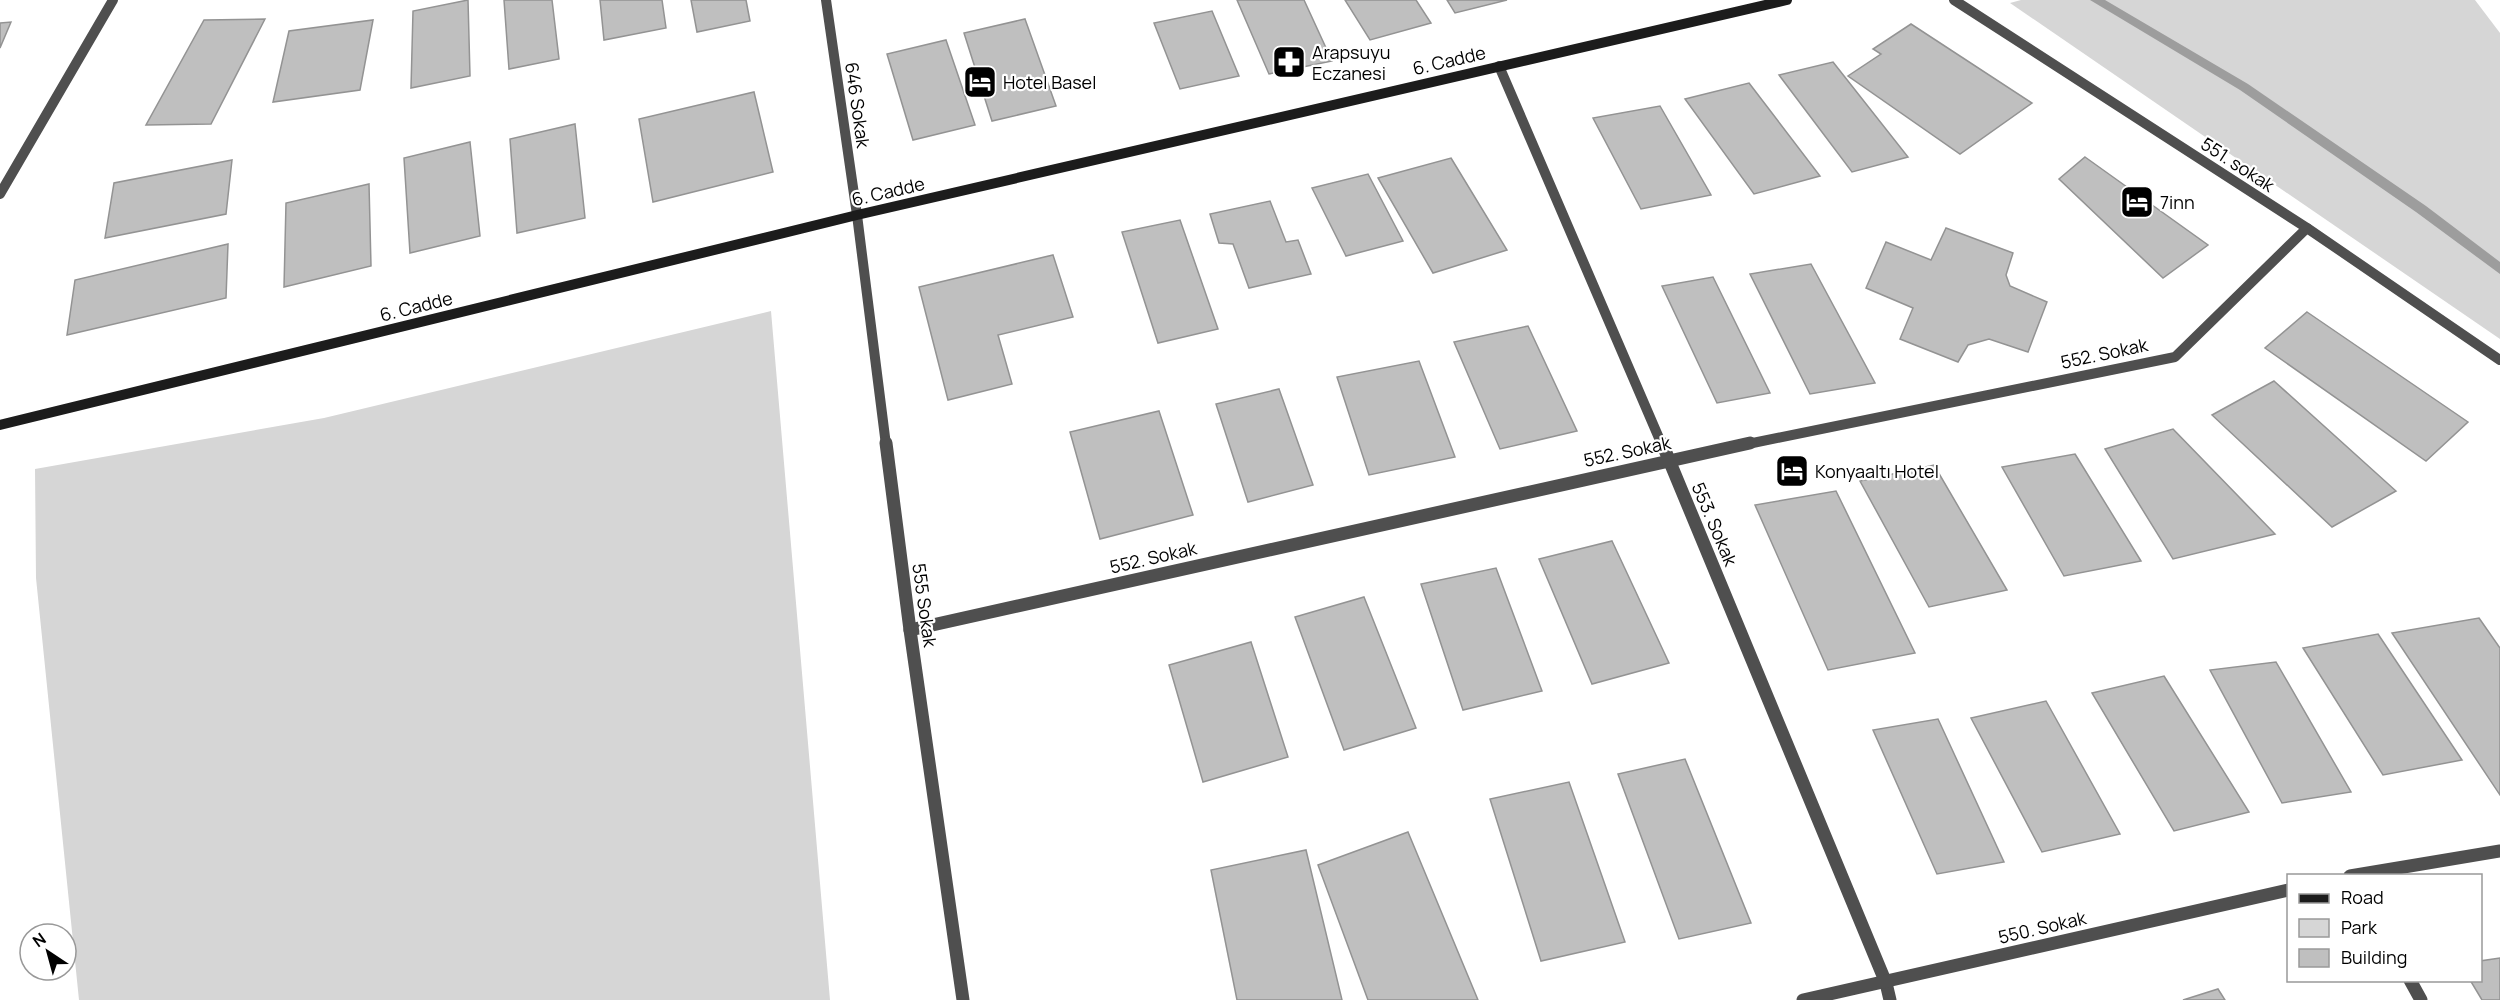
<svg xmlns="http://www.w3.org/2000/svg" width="2500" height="1000" font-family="Manrope,sans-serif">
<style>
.green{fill:#d6d6d6}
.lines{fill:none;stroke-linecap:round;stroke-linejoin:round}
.stream{fill:#9d9d9d;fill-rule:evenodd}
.building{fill:#bfbfbf;stroke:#939393;stroke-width:1.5}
.minor-far1{stroke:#4f4f4f;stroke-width:10}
.minor{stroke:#4f4f4f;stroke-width:13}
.secondary{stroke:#1c1c1c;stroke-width:10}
.labels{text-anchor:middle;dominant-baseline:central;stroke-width:4.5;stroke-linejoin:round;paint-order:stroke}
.poi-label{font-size:18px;fill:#000;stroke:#fff;text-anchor:start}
.street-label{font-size:18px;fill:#000;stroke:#fff}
</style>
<rect width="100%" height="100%" fill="#fff"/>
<g class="green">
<path d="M2021 0H2475L2500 33V339L2010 3Z"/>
<path d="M771 311 830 1000H79L36 578 35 469 324 418Z"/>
</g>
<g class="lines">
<path class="stream" d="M2090 0H2105L2248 84 2426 206 2500 262V274L2416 212 2240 90Z"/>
</g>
<g class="building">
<path d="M468 0 470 76 411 88 413 11Z"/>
<path d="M504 0H552L559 59 509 69Z"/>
<path d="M600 0H662L666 28 604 40Z"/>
<path d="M691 0H746L750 21 697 32Z"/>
<path d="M1237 0H1304L1332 61 1269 74Z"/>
<path d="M1345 0H1416L1431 23 1370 40Z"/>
<path d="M1447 0H1507L1455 13Z"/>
<path d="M1212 11 1239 76 1180 89 1154 23Z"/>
<path d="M265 19 211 124 146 125 204 20Z"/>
<path d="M1025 19 1056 106 992 121 964 33Z"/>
<path d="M373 20 360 90 273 102 289 31Z"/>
<path d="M11 22 0 48V23Z"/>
<path d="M1911 24 2032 103 1960 154 1848 76 1881 54 1873 49Z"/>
<path d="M946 40 975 125 913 140 887 54Z"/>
<path d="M1833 62 1908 157 1852 172 1779 75Z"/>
<path d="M1749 83 1820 176 1754 194 1685 99Z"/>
<path d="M754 92 773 172 653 202 639 119Z"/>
<path d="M1660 106 1711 195 1641 209 1593 118Z"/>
<path d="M575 124 585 218 517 233 510 139Z"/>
<path d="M470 142 480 236 410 253 404 158Z"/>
<path d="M2085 157 2208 245 2163 278 2059 179Z"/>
<path d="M1451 158 1507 250 1433 273 1378 178Z"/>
<path d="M232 160 226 214 105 238 114 183Z"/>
<path d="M1368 174 1403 241 1346 256 1312 188Z"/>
<path d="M369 184 371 266 284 287 286 203Z"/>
<path d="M1270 201 1286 242 1298 240 1311 274 1249 288 1233 244 1219 243 1210 214Z"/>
<path d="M1180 220 1218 329 1158 343 1122 232Z"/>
<path d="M1946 228 2013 253 2006 275 2010 286 2047 302 2028 352 1989 339 1968 345 1958 362 1900 339 1913 308 1866 288 1886 242 1931 260Z"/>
<path d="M228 244 226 298 67 335 75 280Z"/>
<path d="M1053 255 1073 317 998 335 1012 384 948 400 919 287Z"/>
<path d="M1811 264 1875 383 1810 394 1750 274Z"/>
<path d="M1713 277 1770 393 1717 403 1662 286Z"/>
<path d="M2307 312 2468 422 2426 461 2265 348Z"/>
<path d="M1528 326 1577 431 1500 449 1454 342Z"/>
<path d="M1419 361 1455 457 1369 475 1337 377Z"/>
<path d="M2274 381 2396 491 2332 527 2212 415Z"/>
<path d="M1279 389 1313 485 1248 502 1216 404Z"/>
<path d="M1159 411 1193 515 1100 539 1070 432Z"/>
<path d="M2173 429 2275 534 2173 559 2105 449Z"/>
<path d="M2075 454 2141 561 2064 576 2002 467Z"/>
<path d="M1934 465 2007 590 1929 607 1860 481Z"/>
<path d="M1836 491 1915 653 1828 670 1755 505Z"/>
<path d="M1612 541 1669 663 1592 684 1539 559Z"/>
<path d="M1496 568 1542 691 1463 710 1421 584Z"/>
<path d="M1364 597 1416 728 1344 750 1295 617Z"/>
<path d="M2479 618 2500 648V795L2392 633Z"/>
<path d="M2378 634 2462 760 2383 775 2303 648Z"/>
<path d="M1251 642 1288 757 1203 782 1169 665Z"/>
<path d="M2276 662 2351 792 2282 803 2210 670Z"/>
<path d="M2164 676 2249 812 2174 831 2092 693Z"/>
<path d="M2046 701 2120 834 2042 852 1971 718Z"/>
<path d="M1938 719 2004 862 1937 874 1873 730Z"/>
<path d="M1685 759 1751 923 1679 939 1618 774Z"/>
<path d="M1569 782 1625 942 1541 961 1490 799Z"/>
<path d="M1408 832 1478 1000H1368L1318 865Z"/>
<path d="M1306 850 1342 1000H1237L1211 870Z"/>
<path d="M2500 958V1000H2482L2470 980H2480V961Z"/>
<path d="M2218 989 2225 1000H2183Z"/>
</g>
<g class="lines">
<g class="minor-far1">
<path d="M826 0 857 215 886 445"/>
<path d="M1954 0 2307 228 2500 360"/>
<path d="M1499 66 1662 445"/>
<path d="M0 194 113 0"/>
<path d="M1743 445 2175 357 2307 228"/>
</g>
<g class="minor">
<path d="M886 443 910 630 963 1000"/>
<path d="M1662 443 1886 983 1890 1000"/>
<path d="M910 630 1750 443"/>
<path d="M2350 876 2500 851"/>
<path d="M2410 980 2421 1000"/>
<path d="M1803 1000 2288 890"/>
</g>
<path class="secondary" d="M0 425 857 215 1787 0"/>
</g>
<defs>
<symbol id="pharmacy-square" viewBox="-11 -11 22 22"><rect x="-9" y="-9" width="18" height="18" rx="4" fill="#000" stroke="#fff"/><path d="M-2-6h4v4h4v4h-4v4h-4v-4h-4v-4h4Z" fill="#fff"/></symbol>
<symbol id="hotel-square" viewBox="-11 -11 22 22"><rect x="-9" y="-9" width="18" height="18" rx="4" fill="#000" stroke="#fff"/><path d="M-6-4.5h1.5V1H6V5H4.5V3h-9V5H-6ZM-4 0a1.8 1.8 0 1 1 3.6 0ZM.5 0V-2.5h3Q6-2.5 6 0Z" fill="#fff"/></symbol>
</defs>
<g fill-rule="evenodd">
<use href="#pharmacy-square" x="1270" y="43" width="38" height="38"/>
<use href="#hotel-square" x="961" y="63" width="38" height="38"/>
<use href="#hotel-square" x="2118" y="183" width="38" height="38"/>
<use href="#hotel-square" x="1773" y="452" width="38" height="38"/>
</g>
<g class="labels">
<g class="poi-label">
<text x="1312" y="52">Arapsuyu<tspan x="1312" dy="21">Eczanesi</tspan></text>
<text x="1003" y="82">Hotel Basel</text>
<text x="2160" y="202">7inn</text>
<text x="1815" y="471">Konyaaltı Hotel</text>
</g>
<g class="street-label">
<text transform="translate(1449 60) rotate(-13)">6. Cadde</text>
<text transform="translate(858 105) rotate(82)">646 Sokak</text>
<text transform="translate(2238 164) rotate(33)">551. sokak</text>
<text transform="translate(888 191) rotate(-13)">6. Cadde</text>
<text transform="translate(416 306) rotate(-14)">6. Cadde</text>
<text transform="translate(2104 353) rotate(-12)">552. Sokak</text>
<text transform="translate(1627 451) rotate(-12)">552. Sokak</text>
<text transform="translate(1715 524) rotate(67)">553. Sokak</text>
<text transform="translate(1153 557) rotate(-13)">552. Sokak</text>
<text transform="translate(925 605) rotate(82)">555 Sokak</text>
<text transform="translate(2042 927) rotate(-13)">550. Sokak</text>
</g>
</g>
<rect x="2287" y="874" width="195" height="108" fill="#ffffff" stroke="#999999" stroke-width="1.5"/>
<rect x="2299" y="894" width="30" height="9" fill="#1c1c1c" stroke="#999999" stroke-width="1.5"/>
<text x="2341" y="904" font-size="18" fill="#000000">Road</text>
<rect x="2299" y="919" width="30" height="18" fill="#d6d6d6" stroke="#999999" stroke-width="1.5"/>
<text x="2341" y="934" font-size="18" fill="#000000">Park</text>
<rect x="2299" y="949" width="30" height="18" fill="#bfbfbf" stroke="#999999" stroke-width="1.5"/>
<text x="2341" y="964" font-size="18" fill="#000000">Building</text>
<g transform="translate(48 952) rotate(324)"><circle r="28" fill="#ffffff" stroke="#999999" stroke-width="1.5"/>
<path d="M0-4.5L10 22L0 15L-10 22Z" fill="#000000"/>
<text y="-9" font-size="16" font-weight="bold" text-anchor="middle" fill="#000000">N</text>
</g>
</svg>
